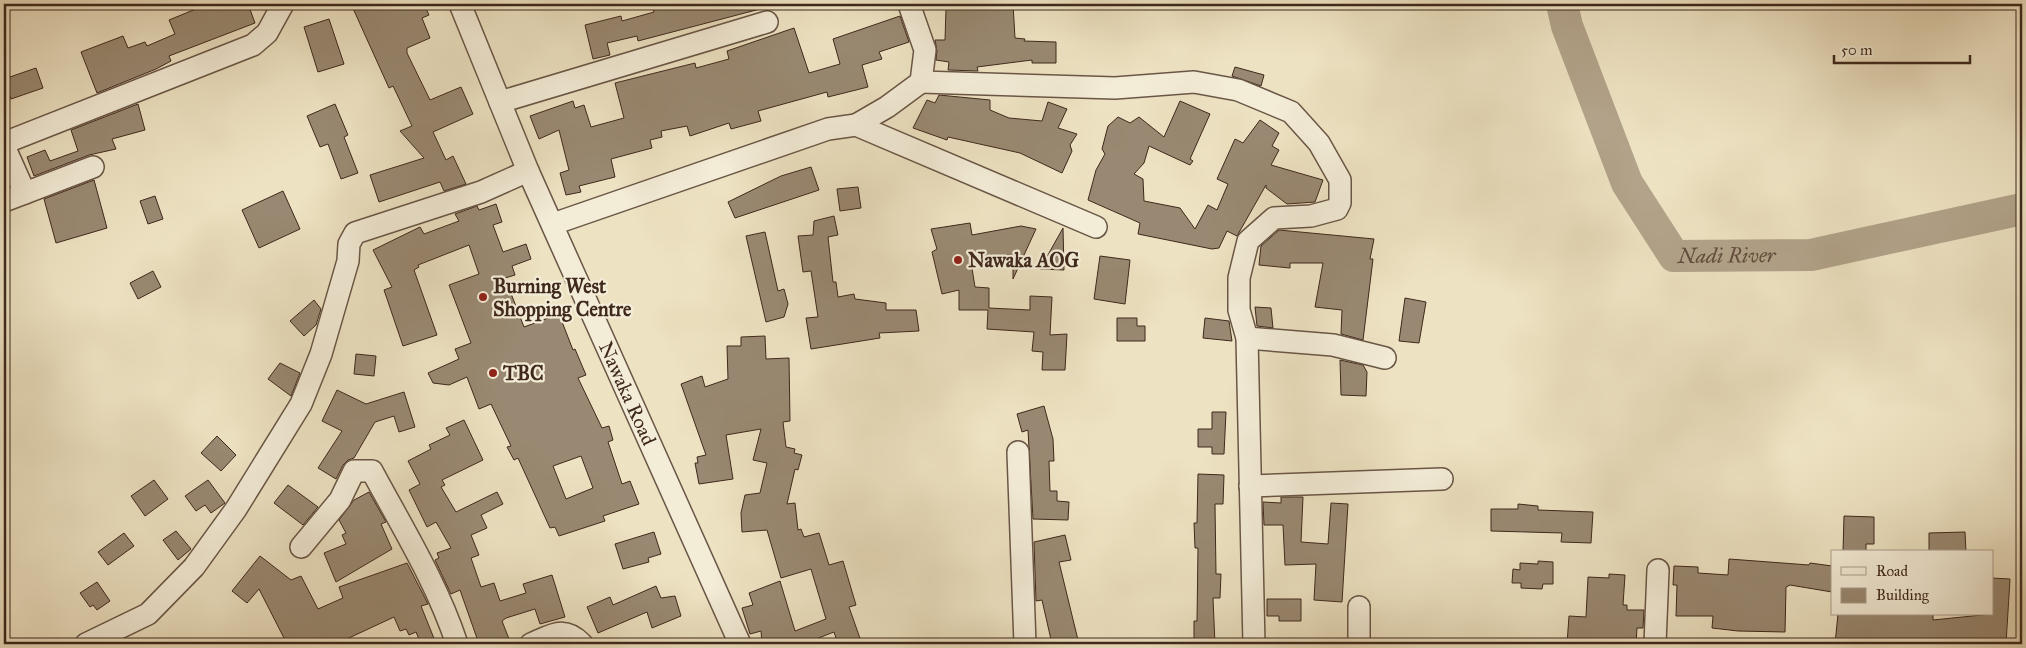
<svg xmlns="http://www.w3.org/2000/svg" width="2026" height="648" font-family="'IM FELL Great Primer',serif">
<style>
.lines{fill:none;stroke-linecap:round;stroke-linejoin:round}
.river{stroke:#b2a38a;stroke-width:32}
.building{fill:#998972;stroke:#3f281c;fill-rule:evenodd}
.minor-casing{stroke:#6a5646;stroke-width:24}
.minor{stroke:#f3ecd7;stroke-width:21}
.poi-dot{fill:#8f2418;stroke:#f3ecd7;stroke-width:2}
.labels{text-anchor:middle;dominant-baseline:central;stroke-width:4.5;stroke-linejoin:round;paint-order:stroke}
.poi-label{font-size:20px;font-weight:bold;fill:#3f281c;stroke:#f3ecd7;text-anchor:start}
.street-label{font-size:20px;fill:#3f281c;stroke:#f3ecd7}
.water-label{font-size:21px;font-style:italic;fill:#624d3d;stroke:#f3ecd7}
</style>
<rect width="100%" height="100%" fill="#ede2c2"/>
<filter id="stains"><feTurbulence type="fractalNoise" baseFrequency=".004" numOctaves="4"/><feColorMatrix values="0 0 0 0 .2 0 0 0 0 .09 0 0 0 0 .02 0 0 0 .5 -.17"/></filter>
<radialGradient id="worn" r=".72"><stop offset=".6" stop-color="#630" stop-opacity="0"/><stop offset="1" stop-color="#630" stop-opacity=".3"/></radialGradient>
<g class="lines">
<path class="river" id="s1" d="M1562 4 1567 26 1627 183 1674 256 1811 255 2022 209"/>
</g>
<g class="building">
<path d="M208 4H248L255 23 169 56 171 61 156 69 97 93 81 52 123 36 128 48 145 42 147 46 175 34 169 20Z"/>
<path d="M351 4H424L429 15 422 18 430 38 407 48V53L430 100 461 87 473 114 433 132 446 160 453 156 466 184 444 191 440 182 379 202 370 175 424 158 400 131 412 126 393 86 389 88Z"/>
<path d="M652 4H680L682 10 705 4H759L760 9 638 41 637 36 607 43 610 55 593 59 585 25 621 16 622 21 654 12Z"/>
<path d="M993 4H1013L1015 38 1025 39 1024 41 1056 42V63H1032V60L977 67 978 71 948 70 949 62 936 60 937 51 935 40H945L946 9H993Z"/>
<path d="M900 16 909 42 879 52 882 59 862 65 868 87 828 97 827 92 758 111 761 121 731 129 729 123 690 136 687 126 661 131 662 137 650 140 652 148 611 159 615 177 579 186 581 192 566 195 560 173 569 170 559 130 539 139 530 116 573 101 575 108 584 105 591 127 624 118 615 83 695 63 696 68 729 59 727 51 794 28 809 73 840 64 833 39Z"/>
<path d="M329 19 344 64 318 72 304 27Z"/>
<path d="M1235 67 1264 75 1261 86 1232 76Z"/>
<path d="M36 68 43 88 11 99 4 79Z"/>
<path d="M939 95 990 100V110L1009 118 1042 121 1048 102 1067 109 1058 128 1077 134 1070 145 1072 151 1062 173 1020 153 948 137 947 140 913 128 927 100 935 103Z"/>
<path d="M1180 101 1210 114 1190 159 1193 161 1190 165 1149 146 1144 163 1134 174 1143 179 1144 201 1180 208 1195 229 1208 205 1217 210 1228 184 1217 179 1235 139 1243 143 1260 120 1279 133 1272 146 1279 150 1271 165 1323 180 1315 202 1287 204 1266 188V185L1237 236 1227 231 1219 248 1212 249 1138 234 1140 223 1088 200 1096 170 1105 154 1102 149 1108 126 1118 117 1130 123 1139 117 1164 137Z"/>
<path d="M138 104 145 130 112 139 116 149 89 155 34 176 27 157 45 150 50 161 78 151 71 130Z"/>
<path d="M335 104 348 135 344 137 358 173 341 179 328 144 320 147 307 116Z"/>
<path d="M811 167 819 190 735 218 728 202 781 176Z"/>
<path d="M94 180 107 228 56 243 44 199Z"/>
<path d="M858 187 861 208 840 211 837 189Z"/>
<path d="M283 191 300 229 259 248 242 210Z"/>
<path d="M155 196 163 219 148 224 140 201Z"/>
<path d="M496 204 502 222 493 225 503 252 526 244 531 259 512 266 515 275 505 278 524 327 559 314 573 350 575 349 586 375 578 378 602 428 609 426 613 440 608 442 622 484 630 481 639 504 603 516 605 521 559 536 555 527 550 528 518 458 514 460 507 447 511 446 491 404 479 409 467 377 449 385 433 383 428 373 459 359 455 349 471 343 449 285 479 274 469 245 418 265 419 267 414 270 437 335 403 346 384 290 392 287 373 250 420 227 424 234 459 221 455 214 477 206 479 210ZM581 456 593 488 566 499 553 466Z"/>
<path d="M834 216 838 235 828 237 833 282H836L838 297 854 294 855 299 886 303V310H916L919 331 879 333 880 338 811 349 806 318 818 317 811 271 803 272 798 236 813 235 814 221Z"/>
<path d="M970 223 972 235 1021 226 1036 229 1013 279V254L971 262 975 287 989 288V308L1030 310V296L1052 297 1050 335 1067 334 1065 370H1042L1043 352 1032 351 1034 332 987 329 988 310H959V290L942 294 932 252 937 249 931 229Z"/>
<path d="M1063 228 1064 270 1040 269Z"/>
<path d="M1279 230 1374 239 1370 259H1373L1363 340 1341 334 1342 310 1315 307 1323 263H1290V268L1259 265 1261 246Z"/>
<path d="M765 232 778 291 784 289 788 304 784 317 766 322 746 236Z"/>
<path d="M1100 256 1130 260 1125 304 1094 299Z"/>
<path d="M153 271 161 287 138 299 130 283Z"/>
<path d="M1405 298 1426 302 1419 343 1399 341Z"/>
<path d="M314 300 321 309 316 325 304 336 290 321Z"/>
<path d="M1255 307 1271 308 1273 328 1257 326Z"/>
<path d="M1117 318H1137V326H1145V341H1117Z"/>
<path d="M1205 318 1229 321 1232 341 1203 338Z"/>
<path d="M765 336 766 359 789 358 790 421 783 422 786 447 795 449 794 453 802 455 798 470 795 469 787 504 795 503 798 530 801 529 804 537 819 533 829 565 843 561 856 605 849 607 862 644H838L834 632 803 644H762L761 631 750 634 742 608 753 605 749 593 780 581 795 631 826 619 811 569 781 578 767 530 742 532 741 513 745 495 760 493 767 463 753 460 761 429 726 435 733 479 699 484 695 463H698L697 457 706 455 681 384 702 376 705 387 728 379 727 346H741V337Z"/>
<path d="M356 354 376 356 374 376 354 374Z"/>
<path d="M1340 360 1363 365 1367 372 1366 396 1341 395Z"/>
<path d="M280 363 300 373 291 396 268 379Z"/>
<path d="M337 390 366 404 404 392 415 427 399 432 394 416 375 422 354 458 348 460 343 465 336 479 318 468 342 431 322 421Z"/>
<path d="M1044 406 1053 439 1054 461H1049L1050 491H1057V501L1069 502 1068 520 1033 519 1028 430 1022 432 1017 414Z"/>
<path d="M1212 412H1226L1224 454H1212V447H1198V429H1212Z"/>
<path d="M464 420 483 460 442 480 445 485 441 487 456 512 497 492 503 504 481 515 487 528 471 535 479 555 471 558 481 587 494 583 500 601 526 593 523 584 552 575 565 617 540 624 535 609 506 618 502 621 511 644H479L460 590 451 594 435 560 439 558 437 553 451 548 436 522 427 527 409 490 420 484 408 461 431 449 429 445 450 435 446 428Z"/>
<path d="M217 436 236 455 221 471 201 453Z"/>
<path d="M1198 474 1224 475 1223 504H1215L1216 574H1221L1220 598H1213L1215 644H1194V621H1197L1198 548H1195L1194 523H1197Z"/>
<path d="M154 480 168 499 145 516 131 496Z"/>
<path d="M208 480 225 503 211 513 205 505 196 511 185 496Z"/>
<path d="M288 485 318 507 303 525 274 503Z"/>
<path d="M369 492 386 522 381 524 392 549 336 582 324 553 346 544 342 535 346 533 339 520 354 500Z"/>
<path d="M1281 497H1303L1301 542 1328 544 1331 503 1348 504 1342 602 1314 600 1316 564 1285 565 1283 525H1264L1263 502 1281 503Z"/>
<path d="M1518 504 1538 506V510L1593 512 1591 543 1561 542 1562 533 1491 531V509H1518Z"/>
<path d="M1844 516 1874 517V544H1866V552H1843Z"/>
<path d="M176 531 191 549 178 560 163 540Z"/>
<path d="M654 532 661 554 648 558 649 562 623 569 615 544Z"/>
<path d="M1965 532 1966 552H1929V533Z"/>
<path d="M124 533 134 546 108 565 98 552Z"/>
<path d="M1065 535 1071 560 1059 562 1078 640 1052 644 1042 600 1036 601 1034 542Z"/>
<path d="M260 556 291 580 301 576 318 609 343 598 339 587 407 563 428 604 421 606 435 641 421 644 416 632 409 635 406 629 400 631 394 617 336 644H287L259 589 247 603 232 591Z"/>
<path d="M1729 559 1809 565 1810 563 1832 566V592L1790 585 1786 587 1785 632 1738 631 1712 628 1713 616H1676L1677 585H1673L1674 566 1698 567V573L1728 575Z"/>
<path d="M1538 561 1553 562V584H1543L1542 589 1521 588V583H1512L1513 569 1520 570V563L1538 564Z"/>
<path d="M1609 574 1625 575 1623 605H1627V610H1644L1643 628H1637L1636 643 1588 640V644H1567L1569 616 1586 617 1588 577 1609 578Z"/>
<path d="M1992 578 2010 579 2006 644H1921L1859 639V644H1835L1838 614H1933V620L1992 614Z"/>
<path d="M97 582 110 601 97 610 93 605 90 607 80 593Z"/>
<path d="M656 586 661 598 675 596 681 616 652 628 647 612 598 633 587 607 610 597 613 605Z"/>
<path d="M1267 599H1301V621H1279V616H1267Z"/>
</g>
<g class="lines">
<defs>
<g id="minor">
<path id="s2" d="M460 4 528 171 740 644"/>
<path d="M921 82 1115 88 1194 82 1238 90 1291 112 1319 143 1340 180V203L1337 209 1311 216 1274 218 1248 241 1239 278V310L1247 338 1254 644"/>
<path d="M500 102 767 22"/>
<path d="M856 125 887 107 921 82 925 50 909 4"/>
<path d="M4 143 253 45 267 33 283 4"/>
<path d="M4 146 25 193"/>
<path d="M4 201 93 167"/>
<path d="M553 224 828 129 856 125 1096 227"/>
<path d="M1247 338 1333 345 1385 358"/>
<path d="M1018 452 1025 644"/>
<path d="M1250 486 1442 479"/>
<path d="M301 547 340 500 354 471H372C402 527 437 583 457 644"/>
<path d="M1359 607V644"/>
<path d="M86 644 148 614 194 567 236 509 301 404 321 354 348 261 349 244 355 233 481 192 528 171"/>
<path d="M531 644C552 635 564 625 582 644"/>
<path d="M1655 644 1658 570"/>
</g>
</defs>
<use href="#minor" class="minor-casing"/>
<use href="#minor" class="minor"/>
</g>
<g class="poi-dot">
<circle cx="958" cy="260" r="5"/>
<circle cx="483" cy="297" r="5"/>
<circle cx="493" cy="373" r="5"/>
</g>
<g class="labels">
<g class="poi-label">
<text x="968" y="260">Nawaka AOG</text>
<text x="493" y="286">Burning West<tspan x="493" dy="23">Shopping Centre</tspan></text>
<text x="503" y="373">TBC</text>
</g>
<g class="street-label">
<text stroke="none"><textPath href="#s2" startOffset="424">Nawaka Road</textPath></text>
</g>
<g class="water-label">
<text stroke="none"><textPath href="#s1" startOffset="330">Nadi River</textPath></text>
</g>
</g>
<rect width="2026" height="648" fill="none" stroke="#ede2c2" stroke-width="20"/>
<rect x="5" y="5" width="2016" height="638" fill="none" stroke="#3f281c" stroke-width="2.5"/>
<rect x="10" y="10" width="2006" height="628" fill="none" stroke="#3f281c"/>
<rect x="1831" y="550" width="162" height="65" fill="#f3ecd7" stroke="#ab9e8c"/>
<rect x="1841" y="567" width="25" height="8" fill="#f3ecd7" stroke="#ab9e8c"/>
<text x="1876" y="576" font-size="15" fill="#3f281c">Road</text>
<rect x="1841" y="588" width="25" height="15" fill="#998972" stroke="#ab9e8c"/>
<text x="1876" y="600" font-size="15" fill="#3f281c">Building</text>
<path d="M1834 55v8h136v-8" fill="none" stroke="#3f281c" stroke-width="2.5"/>
<text x="1841" y="55" font-size="15" fill="#3f281c" stroke="#f3ecd7" stroke-width="4" paint-order="stroke">50 m</text>
<rect width="100%" height="100%" filter="url(#stains)"/>
<rect width="100%" height="100%" fill="url(#worn)"/>
</svg>
